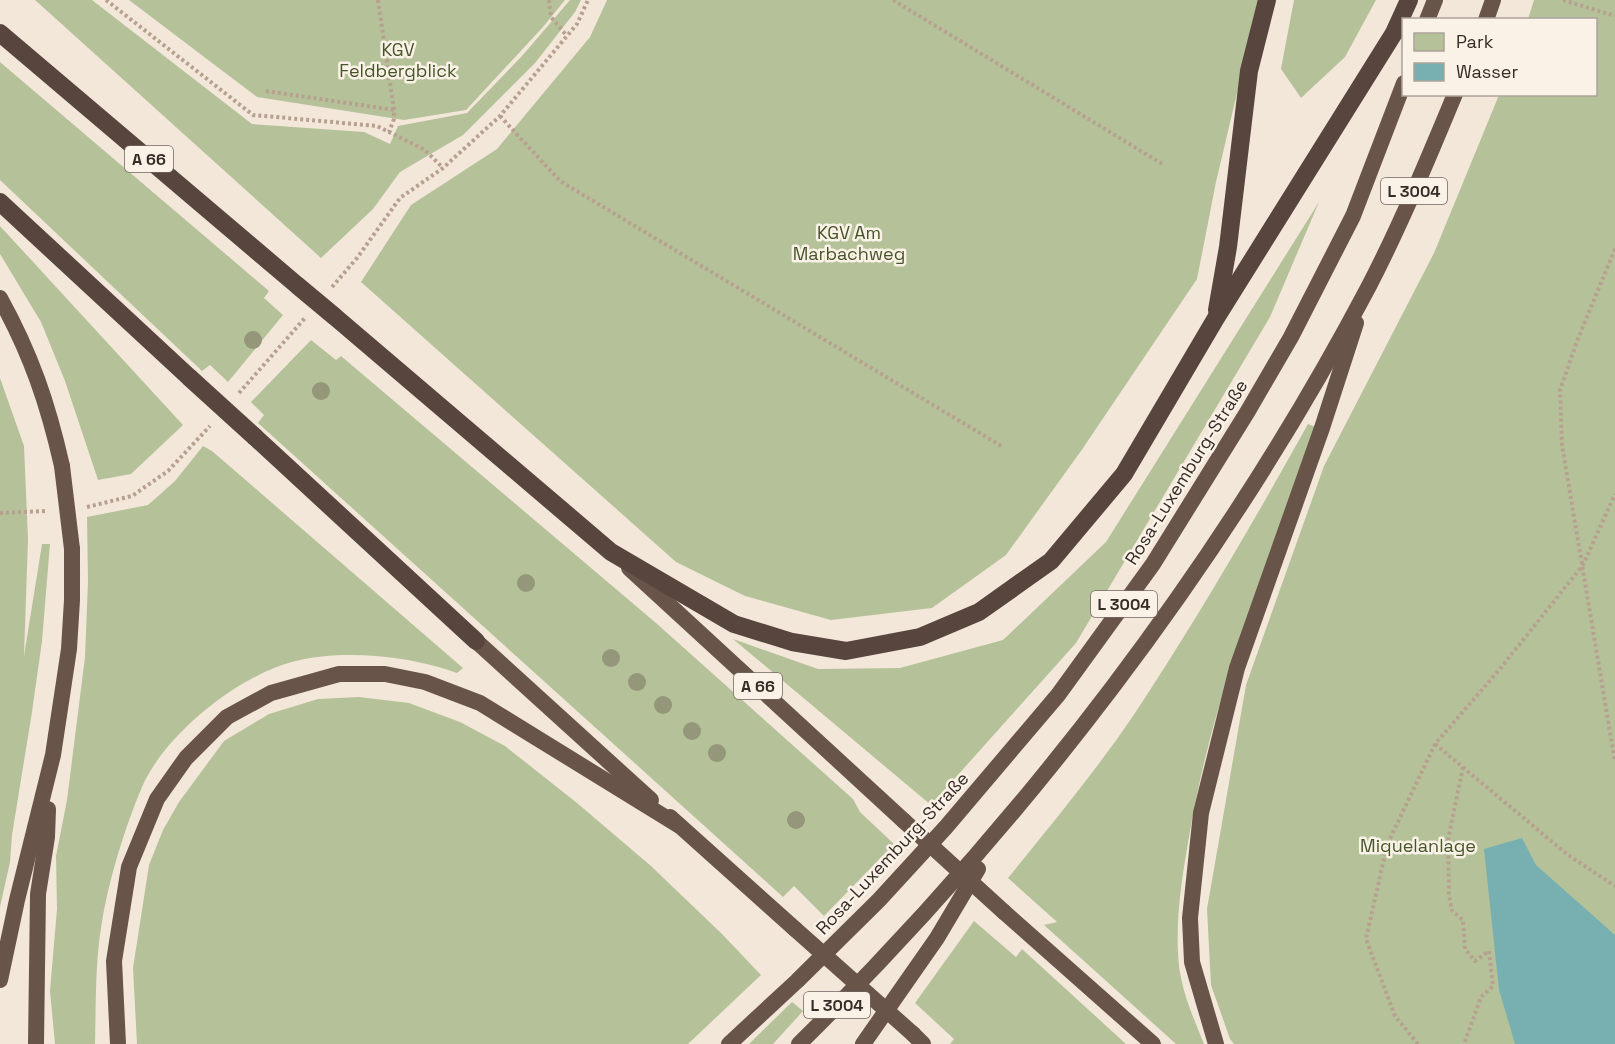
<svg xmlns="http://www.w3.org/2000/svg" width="1615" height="1044" font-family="'Space Grotesk',sans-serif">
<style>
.green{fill:#b5c299}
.water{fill:#78b0b1}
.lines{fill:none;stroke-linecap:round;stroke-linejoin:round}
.path{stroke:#b7a090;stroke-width:4;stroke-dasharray:3 3;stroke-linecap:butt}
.trunk{stroke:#69544a;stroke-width:16}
.motorway{stroke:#58453e;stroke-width:18}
.trunk-bridge{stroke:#69544a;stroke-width:16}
.motorway-bridge{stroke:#58453e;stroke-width:18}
.tree{fill:#949779}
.labels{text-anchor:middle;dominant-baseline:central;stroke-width:5;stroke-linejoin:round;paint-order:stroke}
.shield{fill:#faf1e7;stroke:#726761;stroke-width:1.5}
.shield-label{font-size:16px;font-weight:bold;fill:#372c27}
.park-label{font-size:18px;fill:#47562a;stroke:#faf1e7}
.street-label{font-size:18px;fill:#372c27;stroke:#faf1e7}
</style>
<rect width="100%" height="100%" fill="#f3e7da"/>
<g class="green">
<path d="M35 0H92L252 124 364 132 390 144 398 126 467 113 522 56 570 0H581L575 12 535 63 463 135 400 172 373 209 321 258Z"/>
<path d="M129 0H565L543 27 466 110 404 120 257 97Z"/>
<path d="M607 0H1259L1216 182 1197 279 1081 451 1006 555 932 608 831 620 745 596 676 562 361 282 411 205 497 149 590 37Z"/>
<path d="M1294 0H1376L1345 57 1301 98 1281 69Z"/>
<path d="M1534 0H1615V1044H1234L1230 1039 1211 985 1207 909 1246 685 1324 466 1434 253 1499 95 1596 94V20L1528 19Z"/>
<path d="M0 62 269 291 264 298 283 315 228 382 210 365 202 371 0 180Z"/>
<path d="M1319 202 1270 317 1076 643 931 805 733 639 818 669 900 668 1003 640 1106 542Z"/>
<path d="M0 226 183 425 131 474 98 480 65 381 41 322 0 254Z"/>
<path d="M311 340 336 360 341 356 656 623 853 799 860 812 894 844 824 916 794 886 783 897 258 423 264 415 251 402Z"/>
<path d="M0 378 24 446 28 539 24 656 42 544H50L42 641 32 712 12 835 10 862 0 907Z"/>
<path d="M1308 424 1318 428C1268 560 1214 691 1190 831 1183 872 1176 911 1178 953 1179 986 1192 1014 1204 1044H1176L1044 925 1057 922 1008 878C1051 825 1095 772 1133 716 1196 621 1253 523 1308 424Z"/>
<path d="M203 446 212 451 463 668 457 673C411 656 344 649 296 661 240 674 165 734 142 787 125 827 109 879 102 922 95 961 96 1004 95 1044H55L50 991 57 909 56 856 67 800 85 657 88 581 87 517 148 505 175 481Z"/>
<path d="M359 697 409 703 460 722 505 746 577 803 651 866 722 934 761 975 688 1044H137L133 968 149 865 163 830 179 802 224 741 269 714 318 699Z"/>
<path d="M974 921 1016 957 1022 949 1126 1044H950L954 1039 915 1003Z"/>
<path d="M792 1002 803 1011 773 1044H749Z"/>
</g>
<path class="water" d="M1522 838 1536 865 1615 935V1044H1515L1499 990 1484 849Z"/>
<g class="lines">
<g class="path">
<path d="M106 0 253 115 377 126 425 150 443 168"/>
<path d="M378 0 394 110V119L389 132"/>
<path d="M549 0 551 17 567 36"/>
<path d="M893 0 1164 165"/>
<path d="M1563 0 1615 16"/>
<path d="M266 91 394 110"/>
<path d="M500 116 560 181 1003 447"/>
<path d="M1615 249 1577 341 1560 390 1562 445 1615 762"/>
<path d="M332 287 357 258 400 198 443 168 500 116 577 24 588 0"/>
<path d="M239 393 305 318"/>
<path d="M87 507 132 496 168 471 210 426"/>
<path d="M0 513 47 511"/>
<path d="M1435 744 1568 855 1615 886"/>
<path d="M1463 767 1448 840 1449 895 1452 911 1463 920 1465 949 1475 961 1489 951 1493 986 1481 997 1464 1044"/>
<path d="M1418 1044 1395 1016 1366 939 1387 845 1435 744 1499 670 1583 565 1615 494"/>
</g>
<g class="trunk">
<path d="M1427 20 1435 0"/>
<path d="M1486 20 1493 0"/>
<path d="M0 298C31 354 48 404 62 466"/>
<path d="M629 568 904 821"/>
<path d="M476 641 651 800"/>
<path d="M670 817 795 929"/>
<path d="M1004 912 1153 1044"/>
<path d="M0 980 17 900 53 755 69 649 72 600V549"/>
<path d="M913 1034 923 1044"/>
<path d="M36 1044 38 894 47 837 48 809"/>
<path d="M118 1044 114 961 129 867 157 799 186 758 227 717 271 693 339 674H385L425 682 480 703 678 825"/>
<path d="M729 1044 797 981 879 900 946 827 1058 695 1153 564 1248 411 1291 337 1353 216 1404 83"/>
<path d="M799 1044C1023 823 1222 565 1369 286 1401 224 1428 159 1455 94"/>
<path d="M863 1044 937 938 978 869"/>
<path d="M1216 1044 1192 962 1190 918 1201 813 1237 668 1322 428 1356 323"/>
</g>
<g class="motorway">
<path d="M0 33 298 286"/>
<path d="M0 202 190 378"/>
<path d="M1217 310 1228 247 1249 71 1267 0"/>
<path d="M334 316 611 552 734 624 792 642 846 651 920 637 979 612 1051 561 1124 474 1216 318 1394 33 1409 0"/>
<path d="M255 437 476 641"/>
</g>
<g class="trunk-bridge">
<path d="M62 466 72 549"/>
<path d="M904 821 1004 912"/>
<path d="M795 929 913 1034"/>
</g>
<g class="motorway-bridge">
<path d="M298 286 334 316"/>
<path d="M190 378 255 437"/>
</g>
</g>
<g class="tree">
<circle cx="253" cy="340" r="9"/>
<circle cx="321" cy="391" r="9"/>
<circle cx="526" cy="583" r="9"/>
<circle cx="611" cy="658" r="9"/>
<circle cx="637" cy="682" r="9"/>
<circle cx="663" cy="705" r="9"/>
<circle cx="692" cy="731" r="9"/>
<circle cx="717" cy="753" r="9"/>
<circle cx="796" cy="820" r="9"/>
</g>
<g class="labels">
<g class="shield">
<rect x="125" y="146" width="48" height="26" rx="4.5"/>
<rect x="1381" y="178" width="66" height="26" rx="4.5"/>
<rect x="1091" y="591" width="66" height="26" rx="4.5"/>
<rect x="734" y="673" width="48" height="26" rx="4.5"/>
<rect x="804" y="992" width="66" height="26" rx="4.5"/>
</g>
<g class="shield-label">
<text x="149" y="159">A 66</text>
<text x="1414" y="191">L 3004</text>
<text x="1124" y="604">L 3004</text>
<text x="758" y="686">A 66</text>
<text x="837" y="1005">L 3004</text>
</g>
<g class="park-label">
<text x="398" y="49">KGV<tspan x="398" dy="21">Feldbergblick</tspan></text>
<text x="849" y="232">KGV Am<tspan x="849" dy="21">Marbachweg</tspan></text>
<text x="1418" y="845">Miquelanlage</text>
</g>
<g class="street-label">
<text transform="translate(1186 472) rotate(-58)">Rosa-Luxemburg-Straße</text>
<text transform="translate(892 853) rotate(-47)">Rosa-Luxemburg-Straße</text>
</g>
</g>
<rect x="1402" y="18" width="195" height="78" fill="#faf1e7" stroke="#aca29a" stroke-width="1.5"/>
<rect x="1414" y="33" width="30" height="18" fill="#b5c299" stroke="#aca29a" stroke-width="1.5"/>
<text x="1456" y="48" font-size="18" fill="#372c27">Park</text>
<rect x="1414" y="63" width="30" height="18" fill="#78b0b1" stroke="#aca29a" stroke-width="1.5"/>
<text x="1456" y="78" font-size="18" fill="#372c27">Wasser</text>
</svg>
